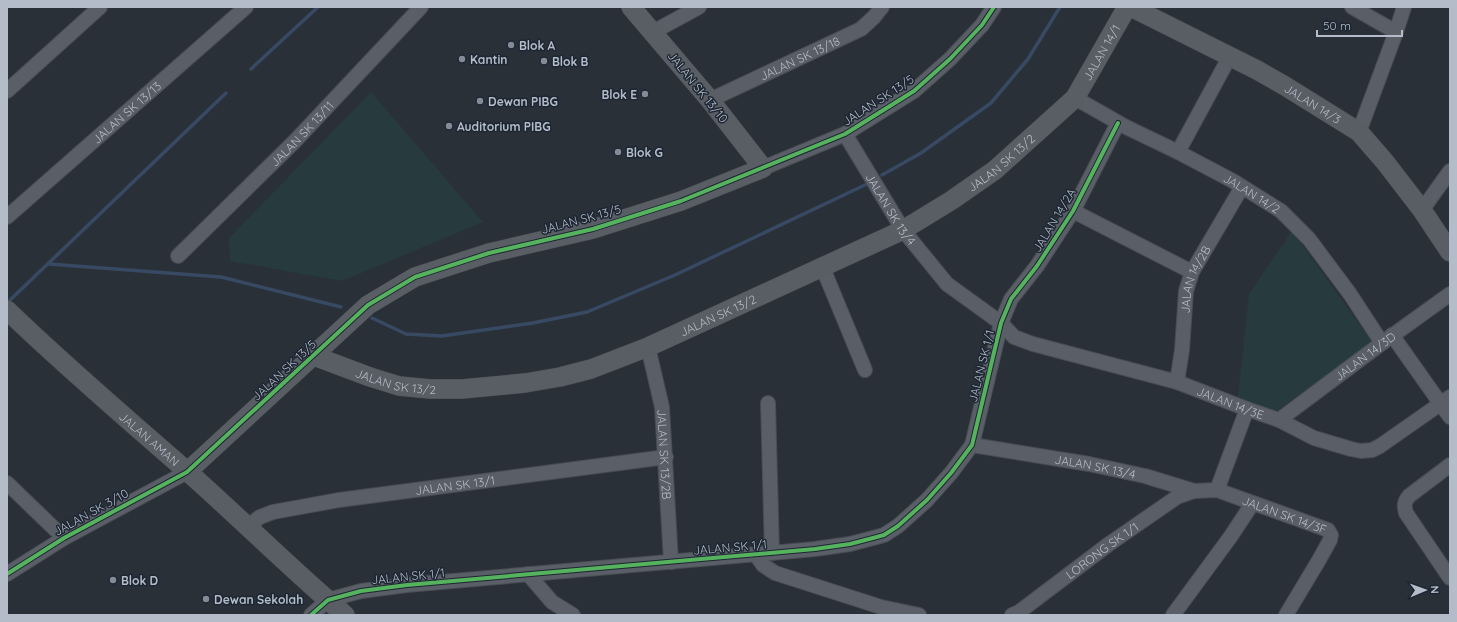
<svg xmlns="http://www.w3.org/2000/svg" width="1457" height="622" font-family="Quicksand,sans-serif">
<style>
.green{fill:#273a3e}
.lines{fill:none;stroke-linecap:round;stroke-linejoin:round}
.stream{stroke:#384963;stroke-width:3.5}
.street-casing{stroke:#484c53;stroke-width:16}
.secondary-casing{stroke:#484c53;stroke-width:20}
.street{stroke:#5a5e66;stroke-width:14}
.secondary{stroke:#595d64;stroke-width:19}
.cycleway-casing{stroke:#1d2633;stroke-width:6}
.cycleway{stroke:#56b35d;stroke-width:4}
.poi-dot{fill:#848b96;stroke:#1d2633;stroke-width:1.5}
.labels{text-anchor:middle;dominant-baseline:central;stroke-width:3;stroke-linejoin:round;paint-order:stroke}
.poi-label{font-size:12px;font-weight:bold;fill:#b4bcc9;stroke:#1d2633;text-anchor:start}
.street-label{font-size:12px;fill:#b4bcc9;stroke:#1d2633}
</style>
<rect width="100%" height="100%" fill="#2a3038"/>
<g class="green">
<path d="M371 92 483 222 342 281 230 261 229 238Z"/>
<path d="M1292 231 1373 343 1273 413 1238 397 1249 294Z"/>
</g>
<g class="lines">
<g class="stream">
<path d="M251 69 318 7"/>
<path d="M882 175 921 153 991 103 1028 59 1060 7"/>
<path d="M49 264 221 277 341 307"/>
<path d="M8 302 226 93"/>
<path d="M372 318 406 334 442 336 533 323 587 312 675 275 867 184"/>
</g>
<defs>
<g id="street">
<path d="M1352 7 1396 32"/>
<path d="M653 32 699 7"/>
<path d="M7 91 100 7"/>
<path id="s1" d="M1075 98 1126 127 1178 152 1233 181 1281 211 1309 239 1350 294 1382 343"/>
<path id="s2" d="M710 100 861 29 874 17 882 7"/>
<path d="M1359 132 1396 32 1404 7"/>
<path id="s3" d="M845 134 903 230 947 284 1001 323 1014 337 1033 344 1177 382 1247 409 1279 420 1314 438 1351 449 1361 451 1372 450 1380 446 1450 397"/>
<path d="M1178 152 1230 56"/>
<path d="M763 168 845 134 914 91 950 59 982 25 994 7"/>
<path d="M1422 210 1450 171"/>
<path d="M1073 211 1192 272"/>
<path id="s4" d="M7 217 246 7"/>
<path id="s5" d="M178 256 295 141 421 7"/>
<path d="M822 266 865 370"/>
<path d="M1392 335 1450 417"/>
<path id="s6" d="M648 347 662 407 671 562"/>
<path id="s7" d="M1177 382 1182 350 1186 291 1192 272 1242 187"/>
<path d="M768 403 772 553"/>
<path id="s8" d="M1279 420 1382 343 1450 294"/>
<path id="s9" d="M972 445 1089 464 1145 476 1194 491 1217 490 1328 530 1331 535 1330 540 1319 560 1286 615"/>
<path d="M1450 465 1409 496C1404 502 1404 506 1406 513L1450 578"/>
<path d="M7 483 64 538"/>
<path d="M1217 490 1247 409"/>
<path id="s10" d="M248 526 260 517 273 512 339 500 666 457"/>
<path d="M756 555 763 565 775 573 881 607 919 615"/>
<path d="M7 574 64 538 187 472"/>
<path d="M528 574 552 602 573 615"/>
<path d="M311 615 328 600 361 591 407 585 815 549 850 544 873 538 884 535 898 526 927 500 951 473 972 445 1001 323 1011 299 1037 266 1073 211 1118 123"/>
<path id="s11" d="M1012 615 1019 612 1109 544 1177 497 1194 491"/>
<path d="M1173 615 1231 536 1252 504"/>
</g>
<g id="secondary">
<path id="s12" d="M1131 7 1257 70 1285 86 1359 132 1385 162 1422 210 1450 252"/>
<path id="s13" d="M7 310C65 366 127 419 188 472 241 519 291 569 345 615"/>
<path id="s14" d="M314 356 370 377 399 386 430 389H462L525 383 560 377 591 369 648 347 903 230 952 200 995 170 1075 98 1127 7"/>
<path d="M187 472 368 305 415 277 489 253 593 229 681 201 763 168 710 100 631 7"/>
</g>
</defs>
<use href="#street" class="street-casing"/>
<use href="#secondary" class="secondary-casing"/>
<use href="#street" class="street"/>
<use href="#secondary" class="secondary"/>
<defs>
<g id="cycleway">
<path d="M7 574 64 538 187 472 368 305 415 277 489 253 593 229 681 201 845 134 914 91 950 59 982 25 994 7"/>
<path d="M311 615 328 600 361 591 407 585 815 549 850 544 873 538 884 535 898 526 927 500 951 473 972 445 1001 323 1011 299 1037 266 1073 211 1118 123"/>
</g>
</defs>
<use href="#cycleway" class="cycleway-casing"/>
<use href="#cycleway" class="cycleway"/>
</g>
<g class="poi-dot">
<circle cx="511" cy="45" r="4"/>
<circle cx="462" cy="59" r="4"/>
<circle cx="544" cy="61" r="4"/>
<circle cx="645" cy="94" r="4"/>
<circle cx="480" cy="101" r="4"/>
<circle cx="449" cy="126" r="4"/>
<circle cx="618" cy="152" r="4"/>
<circle cx="113" cy="580" r="4"/>
<circle cx="206" cy="599" r="4"/>
</g>
<g class="labels">
<g class="poi-label">
<text x="519" y="45">Blok A</text>
<text x="470" y="59">Kantin</text>
<text x="552" y="61">Blok B</text>
<text x="637" y="94" text-anchor="end">Blok E</text>
<text x="488" y="101">Dewan PIBG</text>
<text x="457" y="126">Auditorium PIBG</text>
<text x="626" y="152">Blok G</text>
<text x="121" y="580">Blok D</text>
<text x="214" y="599">Dewan Sekolah</text>
</g>
<g class="street-label">
<text stroke="none"><textPath href="#s14" startOffset="896">JALAN 14/1</textPath></text>
<text stroke="none"><textPath href="#s2" startOffset="99">JALAN SK 13/18</textPath></text>
<text transform="translate(698 87) rotate(51)">JALAN SK 13/10</text>
<text transform="translate(878 100) rotate(-33)">JALAN SK 13/5</text>
<text stroke="none"><textPath href="#s12" startOffset="206">JALAN 14/3</textPath></text>
<text stroke="none"><textPath href="#s4" startOffset="159">JALAN SK 13/13</textPath></text>
<text stroke="none"><textPath href="#s5" startOffset="174">JALAN SK 13/11</textPath></text>
<text stroke="none"><textPath href="#s14" startOffset="745">JALAN SK 13/2</textPath></text>
<text stroke="none"><textPath href="#s1" startOffset="201">JALAN 14/2</textPath></text>
<text stroke="none"><textPath href="#s3" startOffset="88">JALAN SK 13/4</textPath></text>
<text transform="translate(581 219) rotate(-15)">JALAN SK 13/5</text>
<text transform="translate(1054 220) rotate(-59)">JALAN 14/2A</text>
<text stroke="none"><textPath href="#s7" startOffset="105">JALAN 14/2B</textPath></text>
<text stroke="none"><textPath href="#s14" startOffset="422">JALAN SK 13/2</textPath></text>
<text stroke="none"><textPath href="#s8" startOffset="107">JALAN 14/3D</textPath></text>
<text transform="translate(981 366) rotate(-76)">JALAN SK 1/1</text>
<text transform="translate(284 370) rotate(-43)">JALAN SK 13/5</text>
<text stroke="none"><textPath href="#s14" startOffset="86">JALAN SK 13/2</textPath></text>
<text stroke="none"><textPath href="#s3" startOffset="494">JALAN 14/3E</textPath></text>
<text stroke="none"><textPath href="#s13" startOffset="192">JALAN AMAN</textPath></text>
<text stroke="none"><textPath href="#s6" startOffset="109">JALAN SK 13/2B</textPath></text>
<text stroke="none"><textPath href="#s9" startOffset="125">JALAN SK 13/4</textPath></text>
<text stroke="none"><textPath href="#s10" startOffset="213">JALAN SK 13/1</textPath></text>
<text transform="translate(91 512) rotate(-29)">JALAN SK 3/10</text>
<text stroke="none"><textPath href="#s9" startOffset="322">JALAN SK 14/3F</textPath></text>
<text transform="translate(730 547) rotate(-5)">JALAN SK 1/1</text>
<text stroke="none"><textPath href="#s11" startOffset="111">LORONG SK 1/1</textPath></text>
<text transform="translate(408 576) rotate(-6)">JALAN SK 1/1</text>
</g>
</g>
<rect width="1457" height="622" fill="none" stroke="#b4bcc9" stroke-width="16"/>
<g transform="translate(1425 590) rotate(88)" stroke="#1d2633" stroke-width="3" paint-order="stroke">
<path d="M0-3L7 15L0 10L-7 15Z" fill="#b4bcc9"/>
<text y="-6" font-size="11" font-weight="bold" text-anchor="middle" fill="#b4bcc9">N</text>
</g>
<path d="M1317 30v6h85v-6" fill="none" stroke="#b4bcc9" stroke-width="2"/>
<text x="1323" y="30" font-size="12" fill="#b4bcc9" stroke="#1d2633" stroke-width="3" paint-order="stroke">50 m</text>
</svg>
